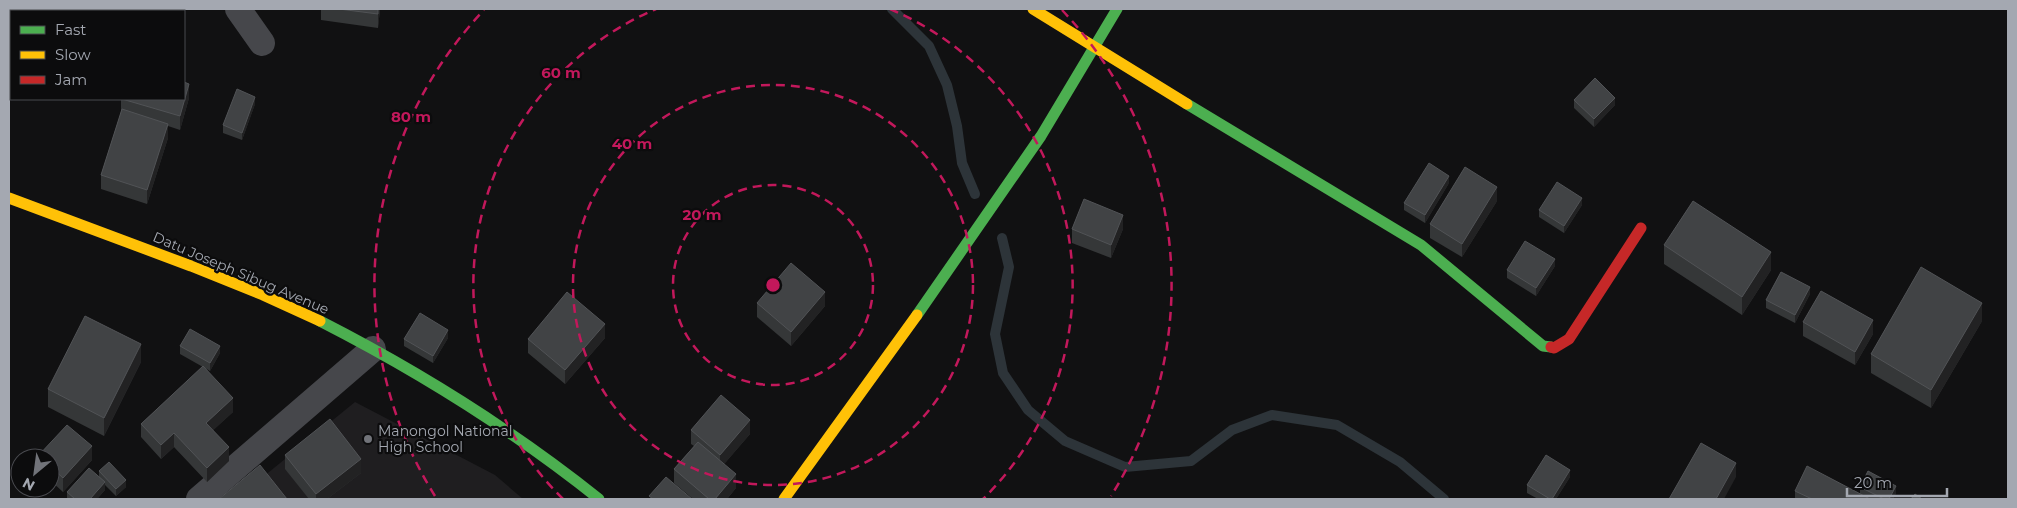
<svg xmlns="http://www.w3.org/2000/svg" width="2017" height="508" font-family="Montserrat,sans-serif">
<style>
.built{fill:#1f1e20}
.lines{fill:none;stroke-linecap:round;stroke-linejoin:round}
.stream{stroke:#2d3439;stroke-width:10}
.street{stroke:#46474b;stroke-width:26}
.fast{stroke:#4caf50;stroke-width:11}
.slow{stroke:#ffc107;stroke-width:11}
.jam{stroke:#c62828;stroke-width:11}
.wall{fill:#353738}
.shaded-wall{fill:#222223}
.building{fill:#414345;stroke:#515356}
.ring{fill:none;stroke:#c2185b;stroke-width:2.5;stroke-dasharray:9 6}
.poi-dot{fill:#717379;stroke:#0c0c0d;stroke-width:2}
.labels{text-anchor:middle;dominant-baseline:central;stroke-width:4.5;stroke-linejoin:round;paint-order:stroke}
.street-label{font-size:14px;fill:#a4a8b1;stroke:#0c0c0d}
.poi-label{font-size:14px;fill:#a4a8b1;stroke:#0c0c0d;text-anchor:start}
.centre{fill:#c2185b;stroke:#0c0c0d;stroke-width:2.5}
.ring-label{font-size:15px;text-anchor:middle;font-weight:bold;fill:#c2185b;stroke:#0c0c0d;stroke-width:4.5;stroke-linejoin:round;paint-order:stroke}
</style>
<rect width="100%" height="100%" fill="#111112"/>
<path class="built" d="M355 402 495 475 523 499H236Z"/>
<g class="lines">
<g class="stream">
<path d="M892 9 929 46 947 85 957 126 962 163 975 194"/>
<path d="M1002 238 1009 267 995 334 1003 373 1028 410 1065 441 1125 467 1191 461 1232 430 1272 415 1337 425 1400 462 1444 499"/>
</g>
<g class="street">
<path d="M238 9 262 43"/>
<path d="M199 499 373 349"/>
</g>
<g class="fast">
<path d="M1187 104 1421 245 1543 346 1551 347"/>
<path d="M917 315 1041 136 1117 9"/>
<path d="M320 321C416 370 515 432 599 499"/>
</g>
<g class="slow">
<path d="M1033 9 1187 104"/>
<path d="M9 198 191 266 263 295 320 321"/>
<path d="M784 499 917 315"/>
</g>
<path class="jam" d="M1551 347 1554 348 1569 339 1641 228"/>
</g>
<g class="wall">
<path d="M26 9H60L59 11H26Z"/>
<path d="M321 9H380L378 28 321 20Z"/>
<path d="M189 98 180 130 168 126V138L147 204 101 189V175L121 112V99Z"/>
<path d="M1574 100 1615 105 1594 127 1574 108Z"/>
<path d="M255 104 242 140 223 133V125Z"/>
<path d="M1449 183 1425 223 1404 210V203Z"/>
<path d="M1497 201 1462 257 1430 238V224Z"/>
<path d="M1582 205 1564 233 1539 217V210Z"/>
<path d="M1072 229H1123L1111 258 1072 243Z"/>
<path d="M1664 245 1771 270 1742 315 1664 264Z"/>
<path d="M1555 266 1536 296 1507 278V270Z"/>
<path d="M1810 294 1795 323 1766 308V300Z"/>
<path d="M757 303 825 306 791 346 757 317Z"/>
<path d="M1982 321 1931 408 1871 373V354Z"/>
<path d="M1803 322 1873 334 1855 365 1803 336Z"/>
<path d="M448 338 433 363 404 346V339Z"/>
<path d="M605 338 565 384 528 353V339Z"/>
<path d="M180 346 220 353 210 371 205 368 233 412 213 430 229 461 207 482 174 447 161 459 141 437V424L203 367 180 354Z"/>
<path d="M141 362 104 436 48 407V389Z"/>
<path d="M691 430 750 434 724 464 736 488 727 499H693L674 483V469L694 446 691 444Z"/>
<path d="M285 455 361 473 327 499H309L285 469Z"/>
<path d="M38 456 92 460 63 492 50 480V458H38Z"/>
<path d="M99 471 126 487 116 496 105 485V490L97 499H67V492L99 477Z"/>
<path d="M1570 477 1556 499H1538L1527 493V485Z"/>
<path d="M1860 487 1896 493 1893 499H1795V491L1860 494Z"/>
</g>
<g class="shaded-wall">
<path d="M378 9H380L378 28Z"/>
<path d="M189 84V98L180 130V116Z"/>
<path d="M255 97V104L242 140V133Z"/>
<path d="M1615 98V105L1594 127V119Z"/>
<path d="M168 124V138L147 204V190Z"/>
<path d="M1449 176V183L1425 223V215Z"/>
<path d="M1497 187V201L1462 257V244Z"/>
<path d="M1582 198V205L1564 233V226Z"/>
<path d="M1123 215V229L1111 258V245Z"/>
<path d="M1771 252V270L1742 315V297Z"/>
<path d="M1555 259V266L1536 296V288Z"/>
<path d="M1810 287V294L1795 323V315Z"/>
<path d="M825 292V306L791 346V332Z"/>
<path d="M1982 303V321L1931 408V390Z"/>
<path d="M1873 320V334L1855 365V352Z"/>
<path d="M605 324V338L565 384V370Z"/>
<path d="M448 330V338L433 363V356Z"/>
<path d="M141 344V362L104 436V418Z"/>
<path d="M220 346V353L210 371V363Z"/>
<path d="M233 398V412L206 437V423Z"/>
<path d="M750 420V434L720 469V455Z"/>
<path d="M174 433V447L161 459V445Z"/>
<path d="M92 446V460L63 492V478Z"/>
<path d="M229 447V461L207 482V468Z"/>
<path d="M361 459V473L327 499H316V494Z"/>
<path d="M1736 463V477L1724 499H1716Z"/>
<path d="M1570 470V477L1556 499H1552Z"/>
<path d="M736 474V488L727 499H715Z"/>
<path d="M126 480V487L116 496V489Z"/>
<path d="M105 482V490L97 499H90Z"/>
<path d="M1896 486V493L1893 499H1889Z"/>
</g>
<g class="building">
<path d="M28 9H57L56 11H34Z"/>
<path d="M74 9H115L114 11H73Z"/>
<path d="M130 9H150L156 11H129Z"/>
<path d="M339 9H378V14Z"/>
<path d="M1595 78 1615 98 1594 119 1574 100Z"/>
<path d="M184 82 189 84 180 116 122 99H184Z"/>
<path d="M237 89 255 97 242 133 223 125Z"/>
<path d="M122 109 168 124 147 190 101 175Z"/>
<path d="M1429 163 1449 176 1425 215 1404 203Z"/>
<path d="M1465 167 1497 187 1462 244 1430 224Z"/>
<path d="M1557 182 1582 198 1564 226 1539 210Z"/>
<path d="M1084 199 1123 215 1111 245 1072 229Z"/>
<path d="M1693 201 1771 252 1742 297 1664 245Z"/>
<path d="M1525 241 1555 259 1536 288 1507 270Z"/>
<path d="M791 263 825 292 791 332 757 303Z"/>
<path d="M1921 267 1982 303 1931 390 1871 354Z"/>
<path d="M1781 272 1810 287 1795 315 1766 300Z"/>
<path d="M1821 291 1873 320 1855 352 1803 322Z"/>
<path d="M567 292 605 324 565 370 528 339Z"/>
<path d="M420 313 448 330 433 356 404 339Z"/>
<path d="M85 316 141 344 104 418 48 389Z"/>
<path d="M190 329 220 346 210 363 180 346Z"/>
<path d="M203 366 233 398 206 423 229 447 207 468 174 433 161 445 141 424Z"/>
<path d="M721 395 750 420 720 455 691 430Z"/>
<path d="M330 419 361 459 316 494 285 455Z"/>
<path d="M67 425 92 446 63 478 50 466V458H41L38 456Z"/>
<path d="M698 442 736 474 715 499H709L674 469Z"/>
<path d="M1701 443 1736 463 1716 499H1669Z"/>
<path d="M1546 455 1570 470 1552 499H1550L1527 485Z"/>
<path d="M109 462 126 480 116 489 99 471Z"/>
<path d="M260 465 287 499H219Z"/>
<path d="M1807 466 1870 499H1812L1795 491Z"/>
<path d="M89 468 105 482 90 499H75L67 492Z"/>
<path d="M1868 471 1896 486 1889 499H1884L1860 487Z"/>
<path d="M666 477 692 499H653L649 496Z"/>
<path d="M1915 494 1922 499H1911Z"/>
</g>
<g class="ring">
<circle cx="773" cy="285" r="100"/>
<circle cx="773" cy="285" r="200"/>
<path d="M563 499A300 300 0 0 1 656 9M890 9A300 300 0 0 1 983 499"/>
<path d="M435 496A399 399 0 0 1 484 10M1062 10A399 399 0 0 1 1111 496"/>
</g>
<circle class="poi-dot" cx="368" cy="439" r="5"/>
<g class="labels">
<g class="street-label">
<text transform="translate(241 273) rotate(23)">Datu Joseph Sibug Avenue</text>
</g>
<g class="poi-label">
<text x="378" y="431">Manongol National<tspan x="378" dy="16">High School</tspan></text>
</g>
</g>
<circle cx="773" cy="285" r="8" class="centre"/>
<g class="ring-label">
<text x="561" y="78">60 m</text>
<text x="411" y="122">80 m</text>
<text x="632" y="149">40 m</text>
<text x="702" y="220">20 m</text>
</g>
<rect width="2017" height="508" fill="none" stroke="#a4a8b1" stroke-width="20"/>
<rect x="10" y="10" width="175" height="90" fill="#0c0c0d" stroke="#494a4f"/>
<rect x="20" y="26" width="25" height="8" fill="#4caf50" stroke="#494a4f"/>
<text x="55" y="35" font-size="15" fill="#a4a8b1">Fast</text>
<rect x="20" y="51" width="25" height="8" fill="#ffc107" stroke="#494a4f"/>
<text x="55" y="60" font-size="15" fill="#a4a8b1">Slow</text>
<rect x="20" y="76" width="25" height="8" fill="#c62828" stroke="#494a4f"/>
<text x="55" y="85" font-size="15" fill="#a4a8b1">Jam</text>
<g transform="translate(35 473) rotate(209)"><circle r="24" fill="#0c0c0d" stroke="#494a4f"/>
<path d="M0-4L9 19L0 12L-9 19Z" fill="#717379"/>
<text y="-8" font-size="14" font-weight="bold" text-anchor="middle" fill="#a4a8b1">N</text>
</g>
<path d="M1847 488v8h100v-8" fill="none" stroke="#a4a8b1" stroke-width="2.5"/>
<text x="1854" y="488" font-size="15" fill="#a4a8b1" stroke="#0c0c0d" stroke-width="4" paint-order="stroke">20 m</text>
</svg>
